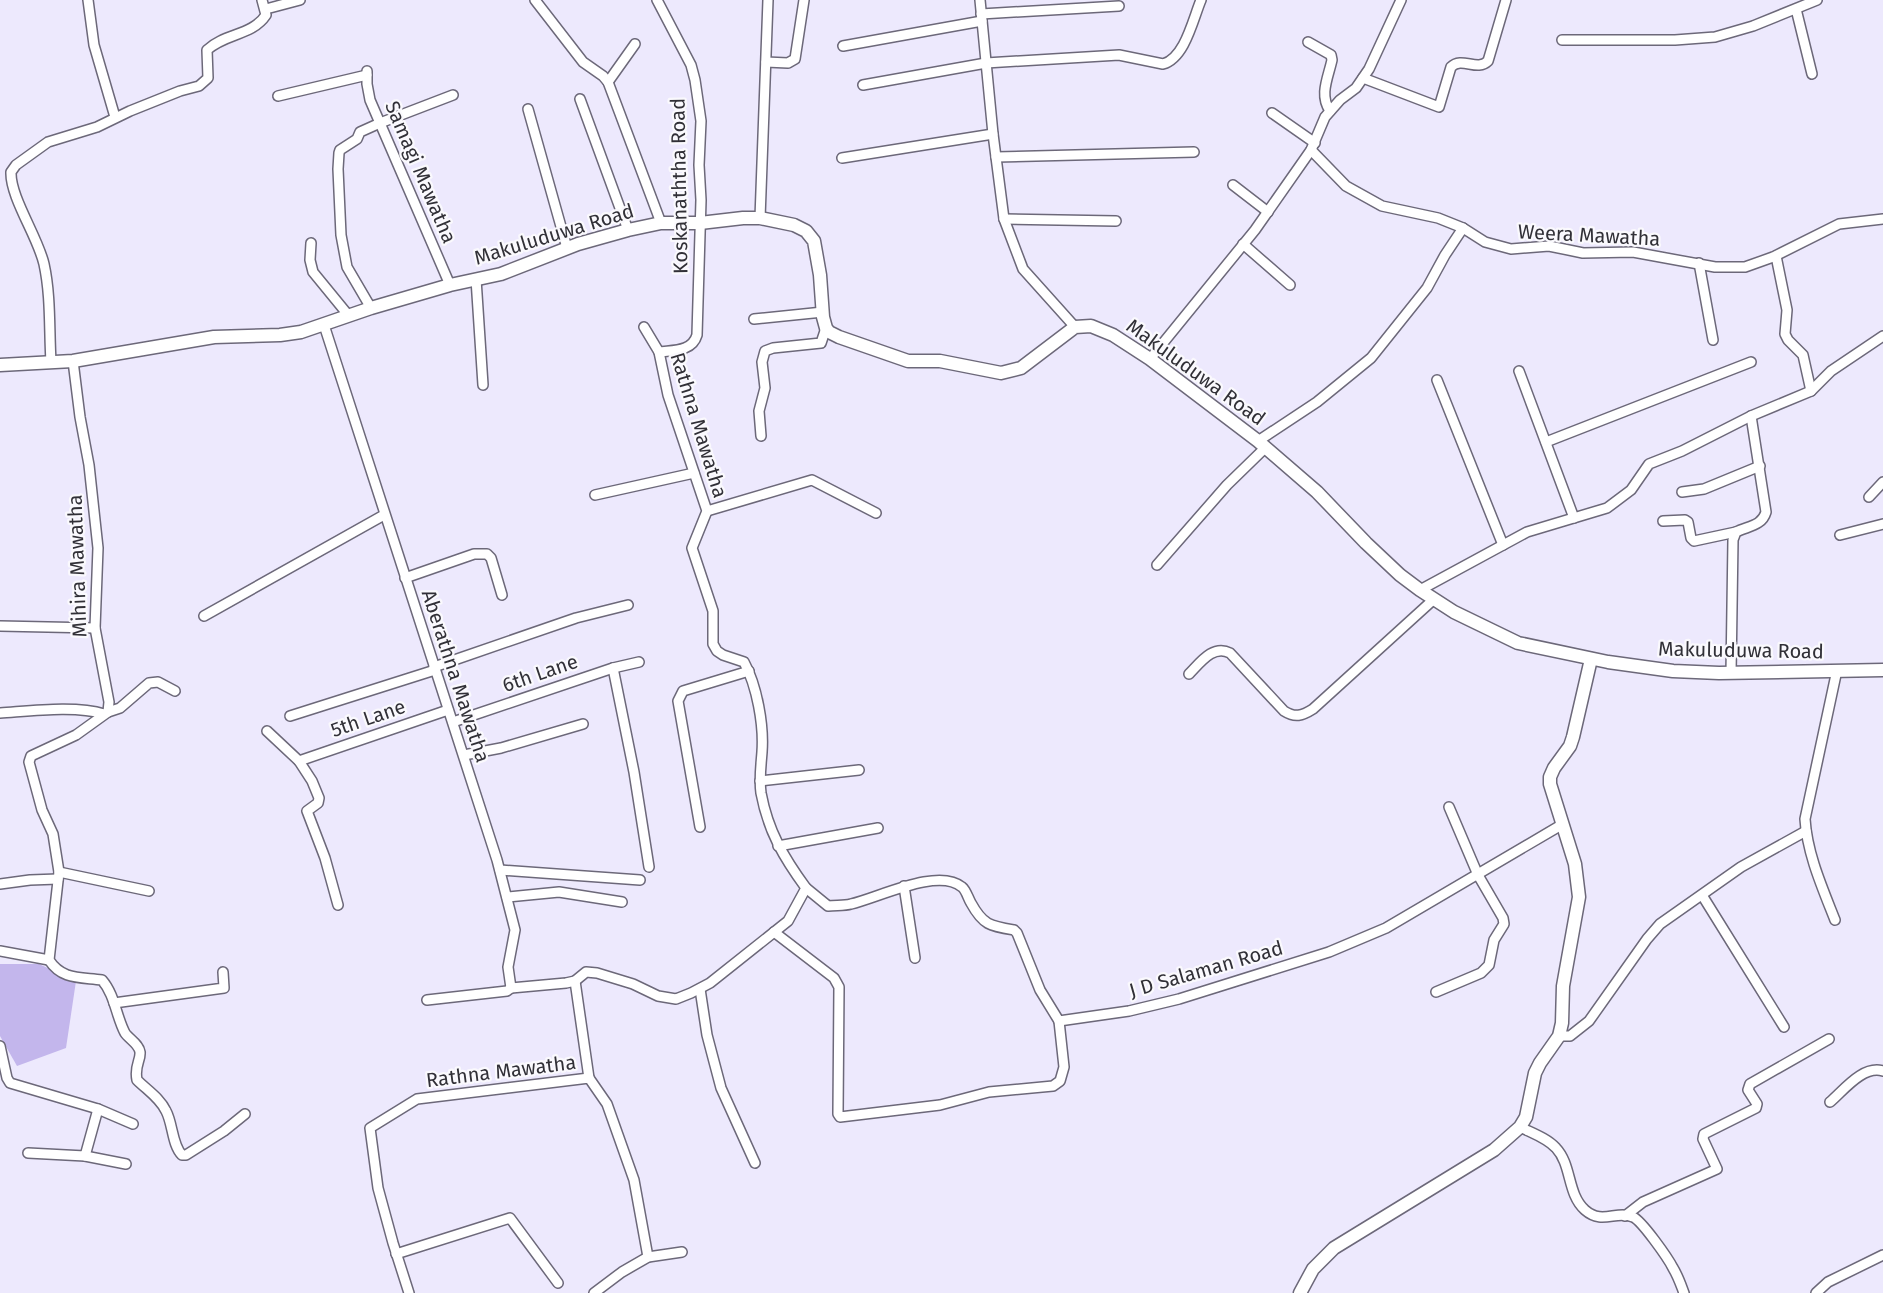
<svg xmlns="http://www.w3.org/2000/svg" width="1883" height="1293" font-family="'Fira Sans',sans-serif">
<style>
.green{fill:#c3b6ec}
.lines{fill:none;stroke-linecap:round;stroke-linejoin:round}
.minor-casing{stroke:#6c6879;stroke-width:12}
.tertiary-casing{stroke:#6c6879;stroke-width:15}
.minor{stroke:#fff;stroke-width:9}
.tertiary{stroke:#fff;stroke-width:12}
.labels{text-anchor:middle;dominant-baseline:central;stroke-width:4.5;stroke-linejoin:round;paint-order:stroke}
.street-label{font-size:20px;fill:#313037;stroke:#faf9fd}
</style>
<rect width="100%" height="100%" fill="#ede9fd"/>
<path class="green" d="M0 964H39L76 981 66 1048 17 1066 0 1036Z"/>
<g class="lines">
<defs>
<g id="minor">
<path d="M88 0 94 45 115 117"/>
<path d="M535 0 583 62 603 76 608 82 661 223"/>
<path d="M657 0 691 65 695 80 701 121 699 165 701 200 697 335C692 352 673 350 659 352"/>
<path d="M980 0 993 134 1004 219 1023 269 1075 327"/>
<path d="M266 9 300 0"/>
<path d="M1796 9 1812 74"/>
<path d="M981 14 1119 6"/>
<path d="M1562 40H1675L1715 37 1753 26 1817 0"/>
<path d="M1308 42 1331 55 1332 60C1328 78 1319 95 1330 111"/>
<path d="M843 46 982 21"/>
<path d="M766 62 788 63 795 59 804 0"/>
<path d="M367 71V84L370 100 450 285"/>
<path d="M1363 78 1439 107 1451 67C1462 56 1477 72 1488 61L1506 0"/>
<path d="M608 82 635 44"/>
<path d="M863 85 986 63 1119 55 1163 64C1185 58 1193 19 1201 0"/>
<path d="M278 96 367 75"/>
<path d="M580 99 628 230"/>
<path d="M528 109 567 248"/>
<path d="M1272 113 1315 143"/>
<path d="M1311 150 1346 186 1382 206 1438 218 1463 228 1485 242 1511 249 1549 246 1583 253 1633 252 1715 267H1745L1773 257 1839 224 1883 219"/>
<path d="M996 157 1194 152"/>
<path d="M842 158 993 134"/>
<path d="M1233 185 1268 212"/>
<path d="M760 218 768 0"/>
<path d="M1004 219 1116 221"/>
<path d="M311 243 310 260 313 272 349 316"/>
<path d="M1243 244 1290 285"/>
<path d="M1776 256 1787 310 1785 334 1788 340 1803 355 1811 391"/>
<path d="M1699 263 1713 340"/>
<path d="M476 279 483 385"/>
<path d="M371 308 347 267 341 235 338 169 339 153 340 150 357 139 360 132 380 123 453 95"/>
<path d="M754 319 823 312"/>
<path d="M324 325 497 860 515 930 508 967 511 988 566 983 575 981 586 972 597 973 633 984 658 996 676 999 691 993 710 983 788 921 806 888C784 858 768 831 761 793 759 779 761 766 762 752 764 725 757 686 744 662L723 655 717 651 713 644V611L692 548 707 511 668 395 659 352 644 327"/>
<path d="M1150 359 1255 230 1311 150 1325 117 1340 100 1356 88 1369 69 1401 0"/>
<path d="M73 361 80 417 89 465 98 548 95 628 109 702 108 712 76 735 31 756 29 762 42 810 53 834 59 872 49 960C62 980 80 977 102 980 115 995 116 1016 125 1033 129 1039 139 1044 140 1052 141 1060 134 1066 137 1080 147 1090 160 1098 166 1111 173 1124 172 1145 182 1155H186L224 1131 245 1114"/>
<path d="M51 362C49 330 51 296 44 264 38 237 10 197 11 172L16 165 48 142 97 127 130 111 180 91 199 86 208 78 207 50C225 33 252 36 266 15L262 0"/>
<path d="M1519 371 1574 518"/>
<path d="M1437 380 1503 545"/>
<path d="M761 436 759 411 765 388 762 362 765 351 773 348 821 343 826 328"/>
<path d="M1258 441 1317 402 1371 358 1427 288 1445 255 1463 228"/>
<path d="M1546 442 1751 362"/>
<path d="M1682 492 1704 489 1760 466"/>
<path d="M595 495 694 473"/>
<path d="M1869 497 1883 482"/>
<path d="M707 511 812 480 876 513"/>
<path d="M1663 521 1685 520 1688 522 1691 538 1694 541 1736 532"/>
<path d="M1840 535 1883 524"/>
<path d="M1157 565 1227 485 1265 448"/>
<path d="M405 578 474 554H487L491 558 502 595"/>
<path d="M1420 590 1527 532 1607 508 1631 490 1649 464 1682 451 1751 416 1811 391 1831 371 1883 336"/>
<path d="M204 616 384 515"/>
<path d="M0 626 95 628"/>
<path d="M434 667 576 618 628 605"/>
<path d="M613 668 634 772 649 867"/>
<path d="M1731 673 1733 540 1736 532C1748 526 1762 526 1766 512L1751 416"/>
<path d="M1189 674C1200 663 1213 644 1230 653L1284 711C1295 718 1302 716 1313 709L1433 600"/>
<path d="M108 712 120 708 149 683 158 682 175 691"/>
<path d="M0 713C30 711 76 705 104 714"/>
<path d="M290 716 435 670"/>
<path d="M453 722 613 668 639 662"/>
<path d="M267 731 299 761 312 781 319 798 318 803 307 811 325 858 338 905"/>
<path d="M464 755 501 748 583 724"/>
<path d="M299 761 448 710"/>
<path d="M760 781 859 770"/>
<path d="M700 827 678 701 683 691 749 671"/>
<path d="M778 846 878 828"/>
<path d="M500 870 640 880"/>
<path d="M59 872 149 891"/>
<path d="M0 884 30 880 58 879"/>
<path d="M904 886 915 958"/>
<path d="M806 888 828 906C836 905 844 906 851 904 878 898 938 867 962 887 966 890 968 898 971 903 983 925 990 926 1014 930L1017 933 1040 990 1059 1021 1129 1011 1179 999 1329 952 1386 928 1563 824"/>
<path d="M1702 895 1784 1027"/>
<path d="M507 897 559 892 622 902"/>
<path d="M1835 920C1822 887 1807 853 1805 819L1837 670"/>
<path d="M774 932 834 978 839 987 838 1114 840 1117 940 1105 989 1092 1053 1086 1060 1081 1064 1067 1059 1021"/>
<path d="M0 951 49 960"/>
<path d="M575 981 589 1078"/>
<path d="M700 989 707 1035 721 1088 755 1163"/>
<path d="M1436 992 1481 973 1489 965 1494 940 1504 924 1503 918 1478 875 1449 807"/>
<path d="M427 1000 507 991 511 988"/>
<path d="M114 1003 224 988 223 972"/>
<path d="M1559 1036H1570L1589 1021 1647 939 1660 924 1741 867 1806 831"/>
<path d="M0 1046 7 1078 10 1083 98 1109 133 1124"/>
<path d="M1830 1102C1844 1090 1863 1065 1883 1071"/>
<path d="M1520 1127C1532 1133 1547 1138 1556 1148 1572 1165 1567 1194 1585 1210 1602 1225 1616 1210 1633 1217 1642 1221 1668 1258 1673 1268 1678 1276 1681 1285 1684 1293"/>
<path d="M28 1153 85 1156 98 1109"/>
<path d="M85 1156 126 1164"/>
<path d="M1625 1216 1643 1202 1717 1169 1703 1139 1704 1134 1756 1108 1757 1104 1748 1090 1750 1084 1829 1039"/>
<path d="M396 1254 510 1218 558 1283"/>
<path d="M409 1293 393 1243 378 1188 370 1128 417 1099 589 1078 607 1104 634 1180 648 1257"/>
<path d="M594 1293 622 1272 648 1257 682 1252"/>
<path d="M1816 1293 1828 1282 1883 1255"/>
</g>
<g id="tertiary">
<path d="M0 365 73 361 214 337 280 335 301 332 371 308 450 285 501 274 578 244 628 230 661 223H700L743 218H760L794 225 806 231 814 241 820 275 823 317 826 328 829 332 839 337 908 361H940L1001 373 1021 368 1075 327 1091 326 1113 335 1150 359 1258 441 1317 492 1366 543 1400 575 1420 590 1454 612 1518 643 1608 662 1673 671 1719 673 1883 670"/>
<path d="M1300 1293 1313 1269 1334 1248 1494 1150 1520 1127 1526 1117 1535 1073 1540 1063 1559 1036 1562 1023 1563 986 1579 897 1575 864 1550 784V777L1554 768 1570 746 1573 737 1591 659"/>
</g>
</defs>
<use href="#minor" class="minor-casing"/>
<use href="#tertiary" class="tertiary-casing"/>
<use href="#minor" class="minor"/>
<use href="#tertiary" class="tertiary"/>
</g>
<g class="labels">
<g class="street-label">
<text transform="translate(421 172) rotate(67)">Samagi Mawatha</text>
<text transform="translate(679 186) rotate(-91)">Koskanaththa Road</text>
<text transform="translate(554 234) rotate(-17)">Makuluduwa Road</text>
<text transform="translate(1589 235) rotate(3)">Weera Mawatha</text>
<text transform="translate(1196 372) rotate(36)">Makuluduwa Road</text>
<text transform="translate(699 425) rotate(73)">Rathna Mawatha</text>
<text transform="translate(77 566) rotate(-92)">Mihira Mawatha</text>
<text transform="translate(1741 650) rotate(1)">Makuluduwa Road</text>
<text transform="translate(540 673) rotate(-19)">6th Lane</text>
<text transform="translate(456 676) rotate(72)">Aberathna Mawatha</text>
<text transform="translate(368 718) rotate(-19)">5th Lane</text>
<text transform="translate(1206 969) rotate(-16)">J D Salaman Road</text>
<text transform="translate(501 1071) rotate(-7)">Rathna Mawatha</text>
</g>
</g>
</svg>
